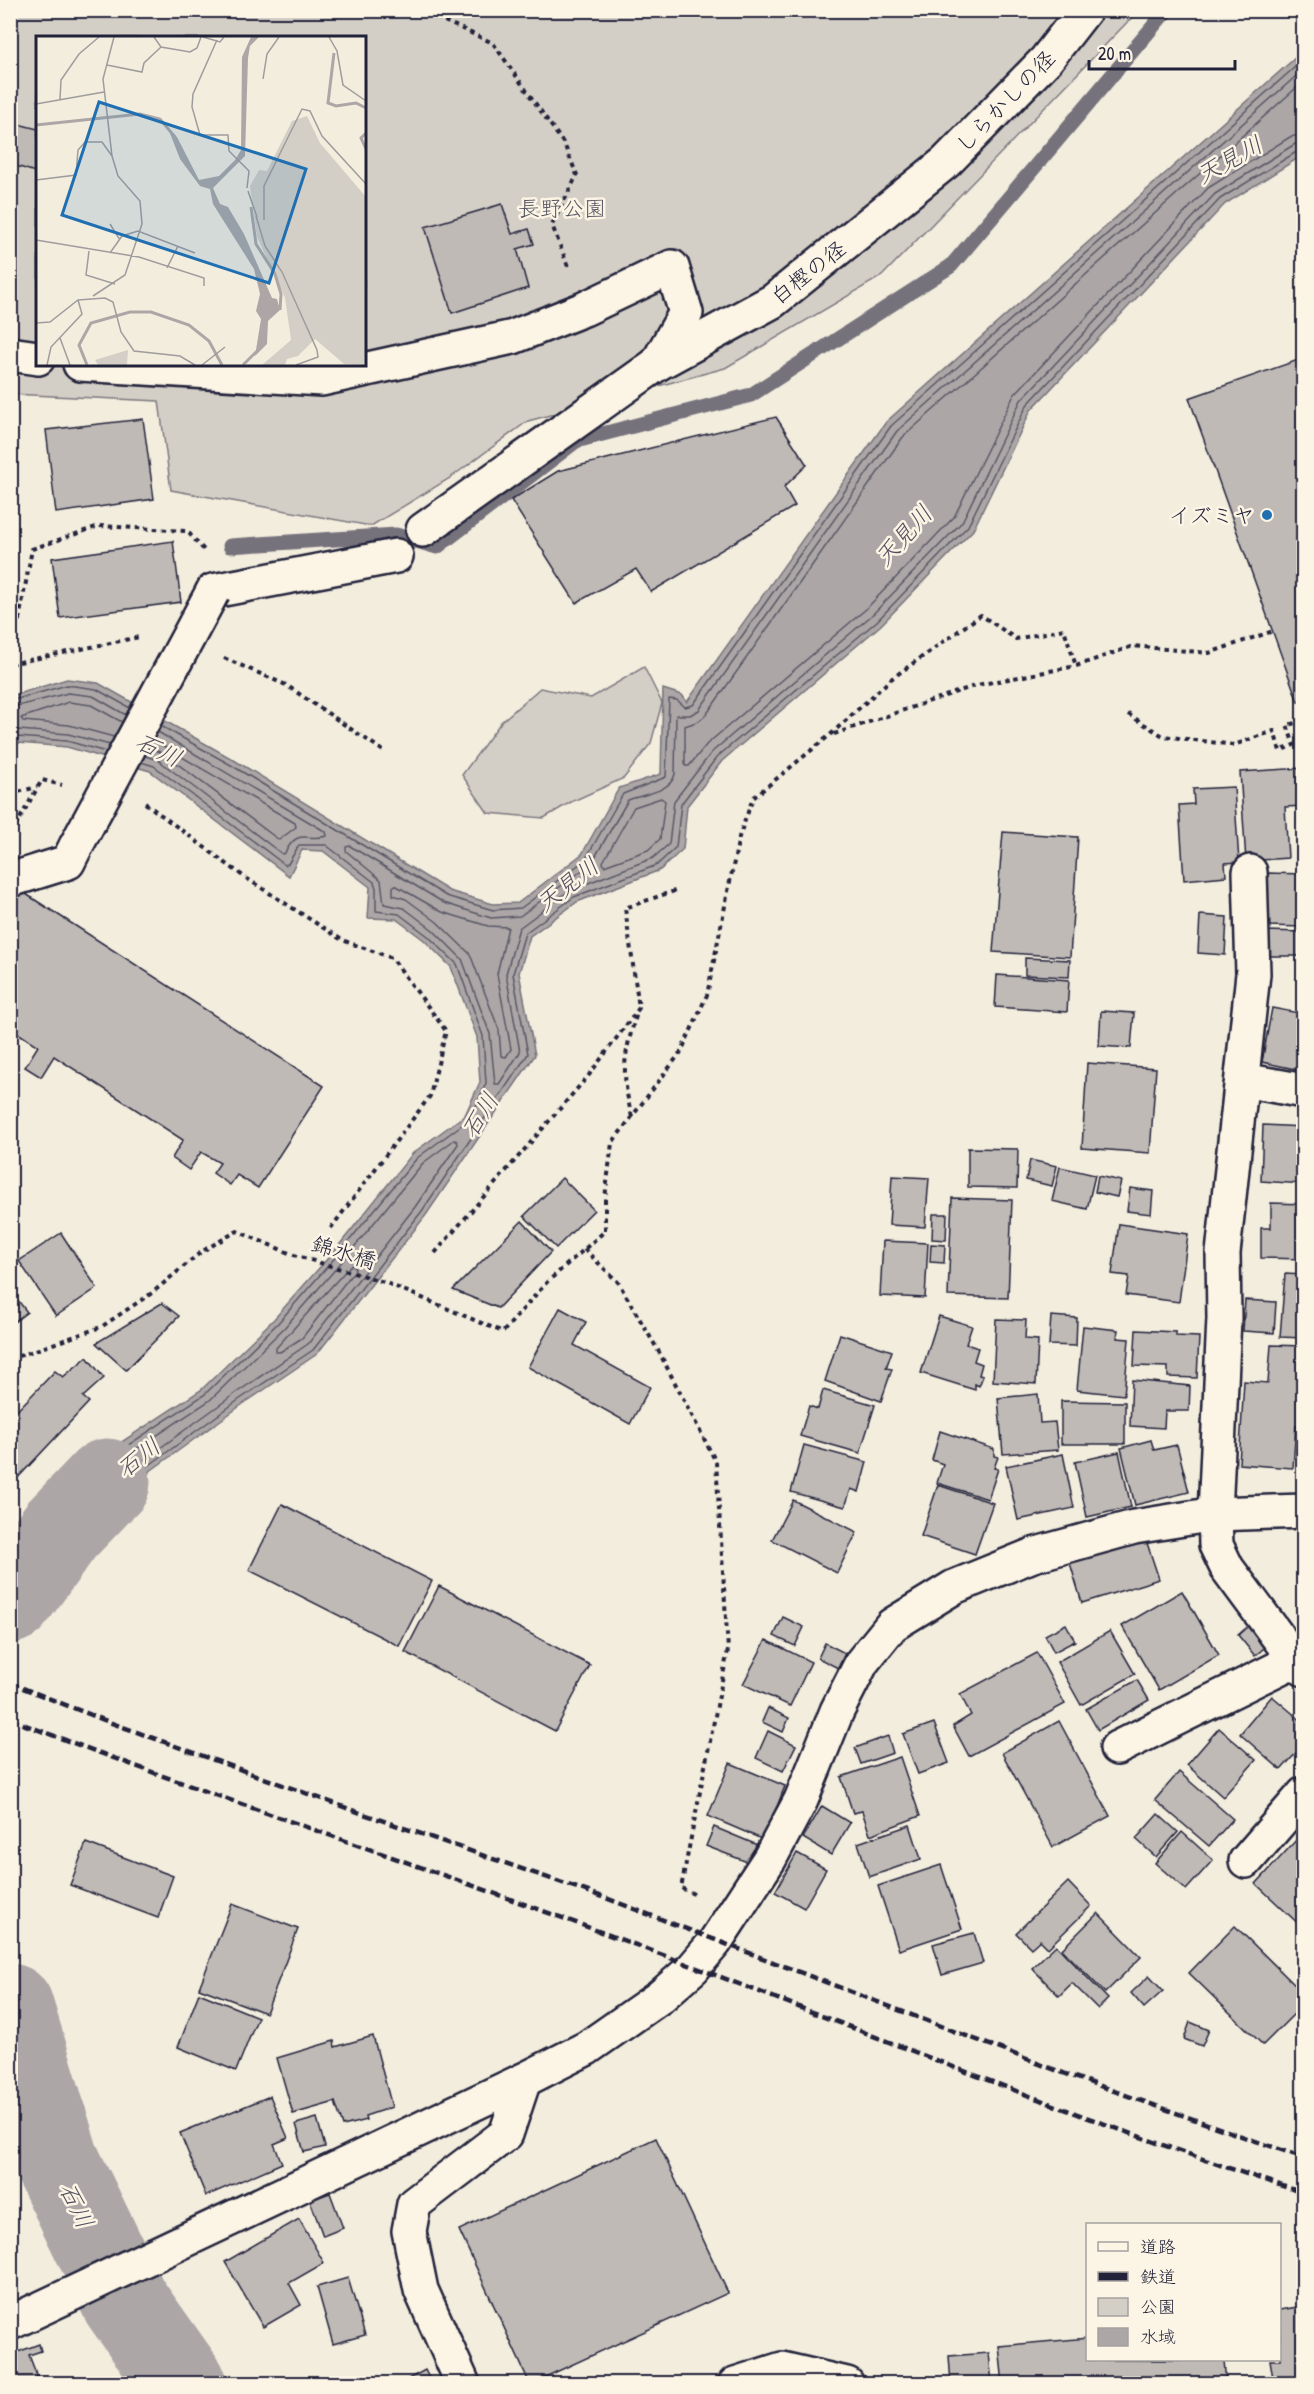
<svg xmlns="http://www.w3.org/2000/svg" width="1314" height="2394" font-family="'Patrick Hand','Klee One',sans-serif">
<style>
.green{fill:#d4cfc6;stroke:#7b7880;stroke-width:1.5;fill-rule:evenodd}
.water{fill:#aca7a6;stroke:#75727b;stroke-width:1.5}
.lines{fill:none;stroke-linecap:round;stroke-linejoin:round}
.shore{stroke:#595766;stroke-width:1.5}
.stream{stroke:#75727b;stroke-width:15}
.river{stroke:#aca7a6;stroke-width:87}
.building{fill:#bfbab6;stroke:#22223b;stroke-width:1.5}
.minor-casing{stroke:#22223b;stroke-width:38}
.path{stroke:#22223b;stroke-width:4;stroke-dasharray:4.5 4.5;stroke-linecap:butt}
.minor{stroke:#fcf5e5;stroke-width:33}
.rail{stroke:#22223b;stroke-width:4.5;stroke-dasharray:9 4.5;stroke-linecap:butt}
.minor-bridge-casing{stroke:#22223b;stroke-width:38;stroke-linecap:butt}
.minor-bridge{stroke:#fcf5e5;stroke-width:33}
.poi-dot{fill:#1f6fb2;stroke:#fcf5e5;stroke-width:2}
.labels{text-anchor:middle;dominant-baseline:central;stroke-width:5;stroke-linejoin:round;paint-order:stroke}
.street-label{font-size:22px;fill:#22223b;stroke:#fcf5e5}
.park-label{font-size:22px;fill:#575665;stroke:#fcf5e5}
.poi-label{font-size:22px;fill:#22223b;stroke:#fcf5e5;text-anchor:end}
.water-label{font-size:24px;font-style:italic;fill:#525160;stroke:#fcf5e5}
.inset-river{fill:none;stroke:#aca7a6;stroke-width:3}
.inset-road{fill:none;stroke:#9f9c9d;stroke-width:1.5}
.view{fill:#1f6fb2;fill-opacity:0.15;stroke:#1f6fb2;stroke-width:3}
.inset-edge{fill:none;stroke:#22223b;stroke-width:3}
</style>
<rect width="100%" height="100%" fill="#f3edde"/>
<filter id="ink" filterUnits="userSpaceOnUse"><feTurbulence type="fractalNoise" baseFrequency=".0167" numOctaves="2"/><feDisplacementMap in="SourceGraphic" scale="12" xChannelSelector="R" yChannelSelector="G"/><feConvolveMatrix kernelMatrix="1 2 1 2 8 2 1 2 1" color-interpolation-filters="sRGB"/></filter>
<g filter="url(#ink)">
<g class="green">
<path d="M11 11H1138L882 276 725 368 528 421 450 478 371 526 171 490 159 401 11 394ZM38 38H364V364H38Z"/>
<path d="M644 667 662 703 651 743 624 778 571 802 544 818 488 813 462 775 501 722 540 688 591 698Z"/>
</g>
<path class="water" d="M1303 51V155L1225 204 1031 410 973 530 881 625 722 761 687 806 683 849 660 870 577 902 530 936 519 973 535 1055 426 1215 317 1354 243 1404 110 1500 35 1580 16 1549 97 1458 201 1390 274 1319 336 1249 413 1153 465 1115 480 1082 477 1037 451 967 424 940 396 919 368 918 370 887 323 851 302 850 289 876 150 771 67 747 18 743 11 746V696L67 679 98 683 234 760 449 891 493 904 518 903 582 854 619 788 661 774 663 689 682 695 687 702 886 422Z"/>
<g class="lines">
<g class="shore">
<path d="M1304 69 897 431 699 710 690 715H676L675 774C671 792 643 794 628 800L591 864 520 916 491 918 444 903 350 846 346 847V851L381 880 384 904 404 908 433 930 462 959 490 1034 495 1084H499L520 1052 506 974 519 928 570 890 653 858 669 844 674 801 712 752 872 615 962 522 1021 400 1215 194 1295 144 1304 143"/>
<path d="M1304 81 903 437 706 715 699 721 685 726V766H689L707 744 866 609 954 517 1014 395 1208 188 1290 137 1304 134"/>
<path d="M10 701 67 685 96 689 130 708"/>
<path d="M10 708 68 693 93 696 126 715"/>
<path d="M161 726 231 765 446 896 493 910 521 908 585 860 623 794 666 777 669 699 677 700 685 707 693 705 891 426 1304 59"/>
<path d="M10 731 19 730 68 734 110 745"/>
<path d="M114 737 69 725 23 721 21 718 69 702 91 705 122 722"/>
<path d="M10 739 18 737 67 741 106 752"/>
<path d="M149 748 163 753 279 840 296 827 295 823 153 740"/>
<path d="M145 756 158 760 282 854 285 853C298 827 306 842 327 836L326 832 158 732"/>
<path d="M141 762 154 766 285 865 288 864 299 845H326L374 882 376 888V911L399 914 428 936 457 964 483 1036 486 1083 471 1118 417 1158 340 1252 278 1323 205 1394 101 1463 25 1549 36 1568 107 1496 240 1399 313 1350 422 1211 528 1054 513 974 525 933 574 897 657 865 676 847 681 804 717 757 877 621 968 526 1027 405 1220 199 1298 151 1304 150"/>
<path d="M661 798 665 801 660 839 648 850 604 866 603 862 634 807Z"/>
<path d="M395 885 442 912 488 926 508 927 497 974 511 1049 506 1057 501 1056 499 1030 470 954 437 922 406 899 393 895V887Z"/>
<path d="M454 1140 457 1141 458 1144 415 1207 308 1344 236 1393 102 1490 40 1555H36L34 1549 106 1469 210 1400 284 1328 346 1257 423 1163Z"/>
<path d="M354 1265 355 1270 302 1338 280 1352H276V1348L350 1266Z"/>
</g>
<path class="stream" d="M230 546 396 535 437 547 576 441 751 395 951 266 1167 10"/>
<g class="river">
<path d="M10 1600 61 1530 107 1482"/>
<path d="M10 2007 56 2160 125 2302 183 2384"/>
</g>
</g>
<g class="building">
<path d="M10 122 38 129V173L10 164Z"/>
<path d="M502 204 512 234 529 229 534 244 517 249 528 288 452 313 425 227Z"/>
<path d="M1304 358V700L1298 702 1189 398Z"/>
<path d="M776 417 807 465 784 487 795 506 651 592 636 569 576 603 511 500 558 471Z"/>
<path d="M143 419 154 499 56 513 46 430Z"/>
<path d="M173 541 181 602 60 618 52 558Z"/>
<path d="M1304 768V806L1285 807 1288 858 1246 861 1240 772Z"/>
<path d="M1234 787 1239 862 1225 863 1226 876 1184 880 1179 805 1194 804 1193 789Z"/>
<path d="M1003 832 1078 837 1070 957 993 952Z"/>
<path d="M1267 873 1304 874V927L1267 926Z"/>
<path d="M15 887 324 1086 258 1188 237 1175 230 1185 213 1173 220 1163 201 1152 189 1170 172 1158 183 1140 54 1056 41 1077 25 1067 38 1046 10 1028V895Z"/>
<path d="M1200 915 1227 917 1225 955 1198 953Z"/>
<path d="M1264 931 1304 932V956H1264Z"/>
<path d="M1025 958 1070 960 1069 977 1025 975Z"/>
<path d="M997 975 1069 980 1067 1012 995 1007Z"/>
<path d="M1272 1008 1304 1014V1071L1262 1062Z"/>
<path d="M1101 1011 1134 1013 1131 1048 1099 1046Z"/>
<path d="M1087 1063 1156 1068 1150 1153 1082 1148Z"/>
<path d="M1263 1125 1304 1127V1184L1261 1181Z"/>
<path d="M968 1148 1018 1149 1017 1188 968 1187Z"/>
<path d="M1030 1160 1057 1166 1052 1186 1026 1180Z"/>
<path d="M1060 1167 1095 1175 1087 1209 1052 1201Z"/>
<path d="M892 1176 929 1178 925 1227 889 1225Z"/>
<path d="M1098 1176 1121 1181 1117 1197 1095 1192Z"/>
<path d="M562 1178 594 1210 556 1248 524 1216Z"/>
<path d="M1130 1188 1153 1191 1151 1214 1127 1211Z"/>
<path d="M952 1198 1012 1200 1008 1298 948 1296Z"/>
<path d="M1271 1203 1304 1204V1259L1261 1258V1228H1271Z"/>
<path d="M933 1214H947L946 1240 932 1239Z"/>
<path d="M522 1221 551 1252 498 1308 453 1290Z"/>
<path d="M1119 1224 1188 1234 1179 1302 1126 1295 1129 1276 1112 1274Z"/>
<path d="M61 1233 97 1288 56 1316 19 1261Z"/>
<path d="M883 1241 928 1243 925 1298 880 1296Z"/>
<path d="M931 1244 945 1245 944 1263 930 1262Z"/>
<path d="M1285 1274 1304 1275V1338L1280 1337Z"/>
<path d="M10 1290 27 1312 10 1325Z"/>
<path d="M1245 1300 1276 1302 1274 1333 1243 1331Z"/>
<path d="M162 1303 179 1316 126 1370 96 1343Z"/>
<path d="M560 1308 586 1322 574 1345 650 1387 630 1424 528 1367Z"/>
<path d="M939 1316 972 1326 966 1344 978 1348 974 1361 982 1364 979 1375 983 1376 979 1386 975 1384V1390L921 1373Z"/>
<path d="M1051 1316 1077 1318 1076 1346 1049 1345Z"/>
<path d="M996 1319 1026 1320 1025 1339 1038 1340 1036 1384 993 1381Z"/>
<path d="M1083 1326 1118 1330 1117 1338 1129 1339 1124 1395 1077 1390Z"/>
<path d="M1136 1330 1176 1332V1336L1199 1337 1197 1378 1168 1377V1367L1134 1366Z"/>
<path d="M840 1334 892 1351 886 1368 892 1369 881 1401 825 1381Z"/>
<path d="M1271 1345 1304 1346V1426L1296 1425 1293 1468 1239 1464 1244 1381 1268 1383Z"/>
<path d="M87 1357 104 1378 83 1397 89 1402 10 1486V1418L55 1371 63 1377Z"/>
<path d="M1132 1380 1190 1386 1189 1411H1165L1164 1428 1130 1426Z"/>
<path d="M823 1390 875 1405 860 1453 800 1436 809 1406 818 1409Z"/>
<path d="M1038 1394 1040 1423 1055 1422 1058 1450 1003 1454 998 1398Z"/>
<path d="M1061 1401 1125 1402V1444H1061Z"/>
<path d="M940 1431 994 1449V1456L998 1457 994 1468 998 1469 988 1499 937 1483 943 1464 932 1460Z"/>
<path d="M1151 1440 1154 1450 1177 1445 1189 1492 1135 1505 1121 1448Z"/>
<path d="M804 1445 867 1462 859 1492 851 1489 845 1507 791 1492Z"/>
<path d="M1119 1452 1131 1507 1087 1517 1075 1462Z"/>
<path d="M1063 1454 1074 1508 1018 1520 1006 1466Z"/>
<path d="M938 1485 993 1503 975 1554 921 1536Z"/>
<path d="M793 1500 857 1532 837 1573 772 1540Z"/>
<path d="M282 1504 432 1581 399 1646 249 1570Z"/>
<path d="M1146 1540 1159 1579 1082 1603 1070 1563Z"/>
<path d="M439 1586 590 1665 555 1731 405 1652Z"/>
<path d="M1182 1591 1219 1655 1159 1690 1122 1626Z"/>
<path d="M783 1617 804 1627 795 1646 774 1636Z"/>
<path d="M1255 1620 1272 1641 1255 1656 1238 1635Z"/>
<path d="M1066 1624 1075 1641 1054 1652 1045 1635Z"/>
<path d="M1110 1631 1135 1674 1081 1705 1057 1662Z"/>
<path d="M766 1640 811 1662 790 1706 743 1684Z"/>
<path d="M825 1643 845 1653 838 1668 818 1658Z"/>
<path d="M1037 1653 1065 1704 969 1756 953 1726 971 1715 960 1694Z"/>
<path d="M1137 1680 1149 1700 1098 1730 1086 1709Z"/>
<path d="M1272 1696 1304 1723V1744L1281 1770 1240 1734Z"/>
<path d="M768 1708 789 1718 783 1732 762 1722Z"/>
<path d="M1059 1721 1110 1816 1053 1847 1002 1753Z"/>
<path d="M934 1723 949 1763 918 1774 903 1734Z"/>
<path d="M1219 1728 1256 1760 1223 1797 1187 1765Z"/>
<path d="M768 1731 796 1745 783 1771 756 1758Z"/>
<path d="M888 1736 893 1753 861 1764 855 1748Z"/>
<path d="M900 1757 920 1816 870 1835 862 1811 853 1813 841 1777Z"/>
<path d="M730 1763 785 1786 764 1840 708 1816Z"/>
<path d="M1179 1772 1233 1819 1209 1846 1155 1800Z"/>
<path d="M822 1806 850 1823 831 1855 803 1838Z"/>
<path d="M1158 1814 1178 1832 1156 1857 1136 1839Z"/>
<path d="M910 1825 921 1859 869 1877 858 1843Z"/>
<path d="M714 1827 762 1847 755 1865 706 1846Z"/>
<path d="M1182 1832 1213 1860 1186 1890 1155 1863Z"/>
<path d="M1298 1838 1304 1844V1929L1256 1884Z"/>
<path d="M86 1843 173 1876 158 1918 70 1885Z"/>
<path d="M797 1853 826 1869 804 1908 775 1892Z"/>
<path d="M941 1865 962 1929 899 1950 878 1886Z"/>
<path d="M1068 1882 1091 1906 1048 1948 1040 1940 1031 1948 1016 1933Z"/>
<path d="M232 1904 298 1929 266 2013 199 1988Z"/>
<path d="M1098 1913 1141 1957 1105 1993 1062 1949Z"/>
<path d="M1235 1926 1304 1994V2004L1263 2045 1189 1973Z"/>
<path d="M974 1933 983 1963 942 1975 933 1944Z"/>
<path d="M1056 1945 1108 1999 1098 2009 1072 1983 1059 1996 1032 1968Z"/>
<path d="M1149 1976 1163 1991 1144 2008 1131 1993Z"/>
<path d="M199 1993 258 2017 236 2071 178 2047Z"/>
<path d="M1190 2022 1209 2030 1202 2046 1184 2039Z"/>
<path d="M373 2036 392 2107 365 2116 366 2120 343 2126 335 2102 293 2114 277 2058 334 2041 335 2047Z"/>
<path d="M270 2096 288 2138 274 2144 282 2163 206 2196 180 2133Z"/>
<path d="M317 2118 325 2147 304 2152 296 2124Z"/>
<path d="M656 2138 728 2293 530 2384 459 2230Z"/>
<path d="M330 2193 343 2228 323 2236 310 2200Z"/>
<path d="M299 2219 324 2263 289 2283 301 2305 263 2327 225 2262Z"/>
<path d="M348 2278 365 2335 333 2344 317 2287Z"/>
<path d="M10 2279 16 2294 10 2296Z"/>
<path d="M1304 2306V2384H1274L1270 2360H1280V2310Z"/>
<path d="M1088 2338V2360H1224L1226 2384H1003L999 2346Z"/>
<path d="M39 2344 41 2351 29 2355 40 2384H10V2355Z"/>
<path d="M989 2353 992 2384H951L949 2356Z"/>
<path d="M425 2370 432 2384H399Z"/>
</g>
<g class="lines">
<defs>
<g id="minor">
<path d="M10 354 38 358"/>
<path d="M80 364 322 379 513 337 584 309 672 267 686 313 657 364 423 530"/>
<path d="M657 364 773 301 946 162 1046 60 1085 10"/>
<path d="M213 591 396 556"/>
<path d="M1250 872 1253 974 1223 1253 1224 1318 1215 1514 1216 1545 1227 1568 1295 1660 1304 1669"/>
<path d="M10 880 68 862 76 846"/>
<path d="M1243 1080 1304 1091"/>
<path d="M1117 1748 1295 1660"/>
<path d="M1246 1861 1304 1794"/>
<path d="M10 2323 524 2080 587 2048 660 1997 693 1968 715 1942 770 1858 801 1800 837 1711 862 1662 892 1625 954 1587 1033 1555 1134 1527 1215 1514 1304 1511"/>
<path d="M463 2384 421 2290 409 2231 414 2204 506 2134 524 2080"/>
<path d="M735 2384 782 2369 847 2384"/>
</g>
</defs>
<use href="#minor" class="minor-casing"/>
<g class="path">
<path d="M420 10 493 43 564 144 577 175 552 225 569 269"/>
<path d="M10 622 19 620 32 549 99 526 187 531 204 550"/>
<path d="M224 658 286 685 385 752"/>
<path d="M10 664 139 637"/>
<path d="M1128 714 1163 736 1234 745 1274 731 1280 751 1294 745 1287 725 1304 721"/>
<path d="M834 734 977 685 1076 666 1133 646 1209 653 1273 631"/>
<path d="M10 794 37 787"/>
<path d="M145 803 243 876 342 940 392 958 446 1031 430 1096 328 1232"/>
<path d="M11 834 42 780 62 785"/>
<path d="M632 1117C621 1072 623 1057 637 1013"/>
<path d="M584 1249 618 1282 659 1352 716 1462 728 1650 681 1888 696 1895"/>
<path d="M435 1253 589 1075 639 1008 625 908 677 890"/>
<path d="M10 1359 101 1327 152 1293 201 1252 237 1231 294 1255 384 1282 503 1332 547 1282 605 1231V1198L612 1143 681 1052 707 995 739 837 753 798 830 735 891 679 981 615 1016 639 1064 629 1076 666"/>
</g>
<use href="#minor" class="minor"/>
<g class="rail">
<path d="M10 1683 109 1722 355 1811 603 1897 1066 2074 1304 2158"/>
<path d="M10 1719C202 1793 397 1857 590 1928 828 2015 1062 2115 1304 2193"/>
</g>
<defs>
<path id="minor-bridge" d="M76 846 213 591"/>
</defs>
<use href="#minor-bridge" class="minor-bridge-casing"/>
<use href="#minor-bridge" class="minor-bridge"/>
</g>
</g>
<circle class="poi-dot" cx="1267" cy="515" r="6"/>
<g class="labels">
<g class="street-label">
<text transform="translate(1005 101) rotate(-46)">しらかしの径</text>
<text transform="translate(808 272) rotate(-38)">白樫の径</text>
<text transform="translate(344 1252) rotate(17)">錦水橋</text>
</g>
<g class="park-label">
<text x="562" y="208">長野公園</text>
</g>
<g class="poi-label">
<text x="1255" y="515">イズミヤ</text>
</g>
<g class="water-label">
<text transform="translate(1229 159) rotate(-29)">天見川</text>
<text transform="translate(903 535) rotate(-48)">天見川</text>
<text transform="translate(159 749) rotate(25)">石川</text>
<text transform="translate(567 884) rotate(-38)">天見川</text>
<text transform="translate(479 1115) rotate(-58)">石川</text>
<text transform="translate(138 1457) rotate(-38)">石川</text>
<text transform="translate(77 2205) rotate(64)">石川</text>
</g>
</g>
<g transform="translate(36 36)">
<rect width="330" height="330" fill="#f3edde"/>
<path d="M271 80 284 107 330 161V329L308 328 279 303 262 320 251 323 249 329H226L255 304 249 262 221 201 214 150 223 134 231 135 256 85ZM92 314 91 329H62L59 324Z" fill="#d4cfc6"/>
<path d="M215 1H223L214 10 212 22 209 120 177 152 184 168 192 171 208 198 236 262 241 263 244 274 232 285 231 308 219 320 225 283 220 275 224 258 218 233 177 168 174 153 164 150 144 123 132 92 141 101 163 144 183 140 199 124 205 114 206 21Z" fill="#aca7a6"/>
<path class="inset-river" d="M298 17 292 67 300 70 320 67 330 72M0 89 104 78 124 83 139 101M330 97 325 102 330 113M215 171 220 208 239 238 245 258 244 274M51 329 43 309 55 287 94 276H115L153 289 173 305 186 329M207 329 225 311"/>
<path class="inset-road" d="M118 1 125 11 154 16 161 12 165 1M167 1 184 6 188 1M293 1 301 15 307 49 330 65M181 4 157 58 156 71 164 99H192L193 115 213 135 211 152M71 29 106 36 108 27 125 11M227 43 231 18 243 1M24 63 25 44 43 18 63 1M0 68 68 56M0 144 40 139 42 114 49 106H66L76 120M212 155 221 181M220 180 229 210 246 236 281 314 282 321 260 329M228 184V150L266 73 274 75 286 100 330 148M74 188 84 204M0 204 103 221 168 242V250M53 215 50 239 79 248M74 217 86 200 102 195 159 217M131 232 142 210M57 260 89 239 106 188 104 165 82 140 76 120 67 43 78 1M0 287 14 286 42 264 69 262 77 266 85 296 98 315 144 320 159 329M24 302 34 329M11 329 15 311 46 278 42 264M166 329 189 311"/>
<path class="view" d="M63 66 270 133 233 247 26 179Z"/>
<rect width="330" height="330" class="inset-edge"/>
</g>
<rect width="1314" height="2394" fill="none" stroke="#fcf5e5" stroke-width="36"/>
<rect x="18" y="18" width="1278" height="2358" fill="none" stroke="#22223b" stroke-width="2" filter="url(#ink)"/>
<rect x="1086" y="2223" width="195" height="138" fill="#fcf5e5" stroke="#a5a1a1" stroke-width="1.5"/>
<rect x="1098" y="2242" width="30" height="9" fill="#fcf5e5" stroke="#a5a1a1" stroke-width="1.5"/>
<text x="1140" y="2253" font-size="18" fill="#22223b">道路</text>
<rect x="1098" y="2272" width="30" height="9" fill="#22223b" stroke="#a5a1a1" stroke-width="1.5"/>
<text x="1140" y="2283" font-size="18" fill="#22223b">鉄道</text>
<rect x="1098" y="2298" width="30" height="18" fill="#d4cfc6" stroke="#a5a1a1" stroke-width="1.5"/>
<text x="1140" y="2313" font-size="18" fill="#22223b">公園</text>
<rect x="1098" y="2328" width="30" height="18" fill="#aca7a6" stroke="#a5a1a1" stroke-width="1.5"/>
<text x="1140" y="2343" font-size="18" fill="#22223b">水域</text>
<path d="M1089 60v9h146v-9" fill="none" stroke="#22223b" stroke-width="3"/>
<text x="1098" y="60" font-size="18" fill="#22223b" stroke="#fcf5e5" stroke-width="4.5" paint-order="stroke">20 m</text>
</svg>
